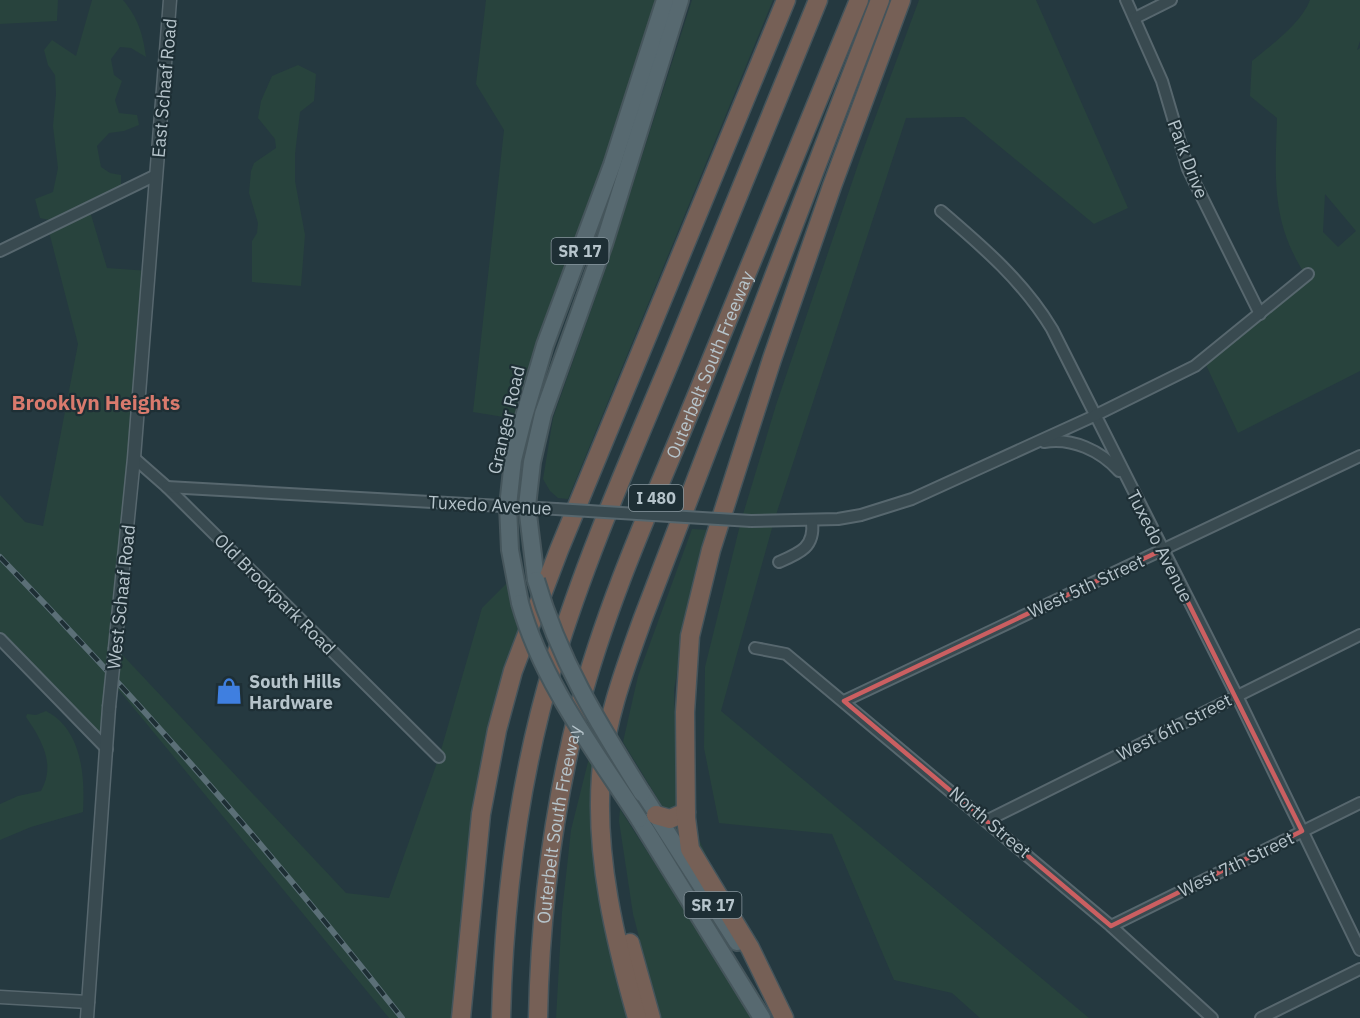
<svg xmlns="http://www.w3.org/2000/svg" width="1360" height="1018" font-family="'IBM Plex Sans',sans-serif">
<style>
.green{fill:#28433d;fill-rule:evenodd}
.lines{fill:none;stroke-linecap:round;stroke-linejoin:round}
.minor-casing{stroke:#57676e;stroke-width:14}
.tertiary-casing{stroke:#57676e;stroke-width:15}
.primary-casing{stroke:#46565c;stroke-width:20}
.motorway-casing{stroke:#44545b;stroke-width:21}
.minor{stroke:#394a50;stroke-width:10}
.tertiary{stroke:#394a50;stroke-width:12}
.primary{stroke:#576970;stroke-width:16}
.motorway{stroke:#766056;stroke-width:18}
.rail-casing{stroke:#5b6f77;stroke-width:6}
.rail{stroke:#1e2f35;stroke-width:4;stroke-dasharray:11;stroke-linecap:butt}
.minor-bridge-casing{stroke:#57676e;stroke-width:14;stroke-linecap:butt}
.tertiary-bridge-casing{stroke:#57676e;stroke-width:15;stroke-linecap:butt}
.primary-bridge-casing{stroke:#46565c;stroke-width:20;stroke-linecap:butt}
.minor-bridge{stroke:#394a50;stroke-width:10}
.tertiary-bridge{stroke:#394a50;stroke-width:12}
.primary-bridge{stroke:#576970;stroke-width:16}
.marked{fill:none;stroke:#cb5f61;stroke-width:4.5;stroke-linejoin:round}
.labels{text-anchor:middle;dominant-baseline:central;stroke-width:4.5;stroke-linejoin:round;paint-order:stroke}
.shield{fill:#1e2f35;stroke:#88979e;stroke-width:1.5}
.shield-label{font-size:16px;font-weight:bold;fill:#b6c4cb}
.street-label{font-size:18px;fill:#b6c4cb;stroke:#1e2f35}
.poi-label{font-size:18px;font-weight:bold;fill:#b6c4cb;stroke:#1e2f35;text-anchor:start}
.quarter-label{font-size:21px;font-weight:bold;fill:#d97a6d;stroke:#1e2f35}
</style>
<rect width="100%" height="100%" fill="#253940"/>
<g class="green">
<path d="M0 0H58L57 21 0 24Z"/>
<path d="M92 0H123C138 18 143 34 146 57L131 48 120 47 111 59 114 75 122 81 115 100 119 113 137 115 139 125 124 131 109 133 97 146 101 167 110 173 121 175V185L49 220 40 218 35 199 53 192 58 168 53 126 56 94 55 75 48 65 44 50 52 40 76 56Z"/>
<path d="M486 0H665L523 420 473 412 504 130 476 84Z"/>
<path d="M692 0H773L568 499 558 498 550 491 543 479 553 418 609 259Z"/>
<path d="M919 0H1036L1128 208 1094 224 964 117 906 118 774 521 721 711 1089 1018H980L952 993 894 980 832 834 719 823 704 748 705 667 741 521 776 405 862 153Z"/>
<path d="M1310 0H1360V41L1357 50 1360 48V371L1238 433 1206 365 1306 276C1271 222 1275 179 1277 118L1250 96 1252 61C1271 45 1301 24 1310 0ZM1325 194 1356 231 1338 247 1323 232Z"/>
<path d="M298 65 316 74 314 101 300 112 295 154V181L305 235 301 286 252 282V241L257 233 258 223 249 193 251 171 254 163 276 148 275 139 258 118 261 101 272 76Z"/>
<path d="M89 208 107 268 149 271 116 648 346 893 389 898 439 757 482 608 514 576 525 618 497 730 461 1018H389L113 683 107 749 0 639V495L25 522 43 526 78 344 48 228Z"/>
<path d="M692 529 709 530 694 577 674 690 676 749 697 835 730 907 725 909 623 742 638 676Z"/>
<path d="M46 711C82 730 85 775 83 812L31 827 0 840V804L18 796 41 791C56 765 42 740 26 717L27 714 36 715Z"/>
<path d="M589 758 597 772 628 1018H556L562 912 571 830Z"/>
<path d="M620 809 754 1018H660L633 914 619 821Z"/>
</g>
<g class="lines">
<defs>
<g id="minor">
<path d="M1126 0 1162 81 1188 169 1260 314"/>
<path d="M1135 18 1171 0"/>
<path d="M941 211C983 247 1023 281 1052 329L1237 696 1360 950"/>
<path d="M0 251 156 175"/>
<path d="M1044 442C1072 437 1101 451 1119 471"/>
<path d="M134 458 167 487 439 757"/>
<path d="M167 487 556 509"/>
<path d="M751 521 838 519 861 515 912 499 1094 416 1195 366 1308 274"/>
<path d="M779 562C800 553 815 547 812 522"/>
<path d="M0 639 107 749"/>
<path d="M755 648 786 654 1111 926 1212 1018"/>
<path d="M844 701 1360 456"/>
<path d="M988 820 1360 635"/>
<path d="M1111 926 1360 803"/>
<path d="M1261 1018 1360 969"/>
</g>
<g id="tertiary">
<path d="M115 648 134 458 170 0"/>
<path d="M0 997 88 1002"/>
<path d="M87 1018 109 707"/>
</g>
<g id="primary">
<path d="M536 580 527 506 532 462 543 414 604 244 680 0"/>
<path d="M520 603 510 550 508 506 513 460 523 420 545 345 612 165 665 0"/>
<path d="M642 793 737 942"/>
<path d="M639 819 762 1018"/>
</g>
<g id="motorway">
<path d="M656 815 670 819 686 812"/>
<path d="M630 943 651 1018"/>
<path d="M461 1018 481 814 497 730 513 671 559 550 786 0"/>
<path d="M501 1018C504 897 519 777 554 662 586 557 631 456 673 355 721 236 770 118 818 0"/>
<path id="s1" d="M538 1018C540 913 553 810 579 708 609 594 661 484 705 375 756 250 808 125 859 0"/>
<path d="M637 1018C615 940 595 857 601 776 605 721 625 668 643 618L880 0"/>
<path d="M784 1018 750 948 690 849 686 818 685 712 690 636 711 550 772 359 832 186 901 0"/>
</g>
</defs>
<use href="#minor" class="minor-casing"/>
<use href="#tertiary" class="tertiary-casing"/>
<use href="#primary" class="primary-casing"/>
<use href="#motorway" class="motorway-casing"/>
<use href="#minor" class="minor"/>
<use href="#tertiary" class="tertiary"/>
<use href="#primary" class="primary"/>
<use href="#motorway" class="motorway"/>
<defs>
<path id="rail" d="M0 557C142 704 276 857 402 1018"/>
</defs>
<use href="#rail" class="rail-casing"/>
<use href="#rail" class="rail"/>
<defs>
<path id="minor-bridge" d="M556 509 751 521"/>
<path id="tertiary-bridge" d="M109 707 115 648"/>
<g id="primary-bridge">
<path d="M536 580C559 660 598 723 642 793"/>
<path d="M520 603C542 682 595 751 639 819"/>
</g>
</defs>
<use href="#minor-bridge" class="minor-bridge-casing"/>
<use href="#tertiary-bridge" class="tertiary-bridge-casing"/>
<use href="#primary-bridge" class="primary-bridge-casing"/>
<use href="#minor-bridge" class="minor-bridge"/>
<use href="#tertiary-bridge" class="tertiary-bridge"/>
<use href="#primary-bridge" class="primary-bridge"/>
</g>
<path class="marked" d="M1162 550 1302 831 1111 926 844 701Z"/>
<defs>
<symbol id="shop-bare" viewBox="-9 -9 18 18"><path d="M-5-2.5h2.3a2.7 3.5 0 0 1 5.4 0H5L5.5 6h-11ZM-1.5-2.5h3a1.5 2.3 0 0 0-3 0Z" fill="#3f7fe0" stroke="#1e2f35" stroke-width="2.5" paint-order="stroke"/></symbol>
</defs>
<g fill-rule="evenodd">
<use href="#shop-bare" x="210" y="672" width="38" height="38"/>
</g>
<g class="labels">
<g class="shield">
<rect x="551.5" y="238" width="57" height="26" rx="4.5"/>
<rect x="629" y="485" width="54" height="26" rx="4.5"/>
<rect x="684.5" y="892" width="57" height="26" rx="4.5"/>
</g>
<g class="shield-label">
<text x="580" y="251">SR 17</text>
<text x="656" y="498">I 480</text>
<text x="713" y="905">SR 17</text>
</g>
<g class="street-label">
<text transform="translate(164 88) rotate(-85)">East Schaaf Road</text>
<text transform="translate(1188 159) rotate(69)">Park Drive</text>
<text stroke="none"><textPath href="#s1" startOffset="681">Outerbelt South Freeway</textPath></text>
<text transform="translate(506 420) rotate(-77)">Granger Road</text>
<text transform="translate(490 505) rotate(3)">Tuxedo Avenue</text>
<text transform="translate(1160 546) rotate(63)">Tuxedo Avenue</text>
<text transform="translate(1086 586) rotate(-25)">West 5th Street</text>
<text transform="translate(275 594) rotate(45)">Old Brookpark Road</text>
<text transform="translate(121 597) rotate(-84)">West Schaaf Road</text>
<text transform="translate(1174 727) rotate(-27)">West 6th Street</text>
<text transform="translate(990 822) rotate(40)">North Street</text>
<text stroke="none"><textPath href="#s1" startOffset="195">Outerbelt South Freeway</textPath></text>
<text transform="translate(1236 864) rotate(-26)">West 7th Street</text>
</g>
<g class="poi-label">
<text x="249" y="681">South Hills<tspan x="249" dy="21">Hardware</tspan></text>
</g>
<g class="quarter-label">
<text x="96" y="402">Brooklyn Heights</text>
</g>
</g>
</svg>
